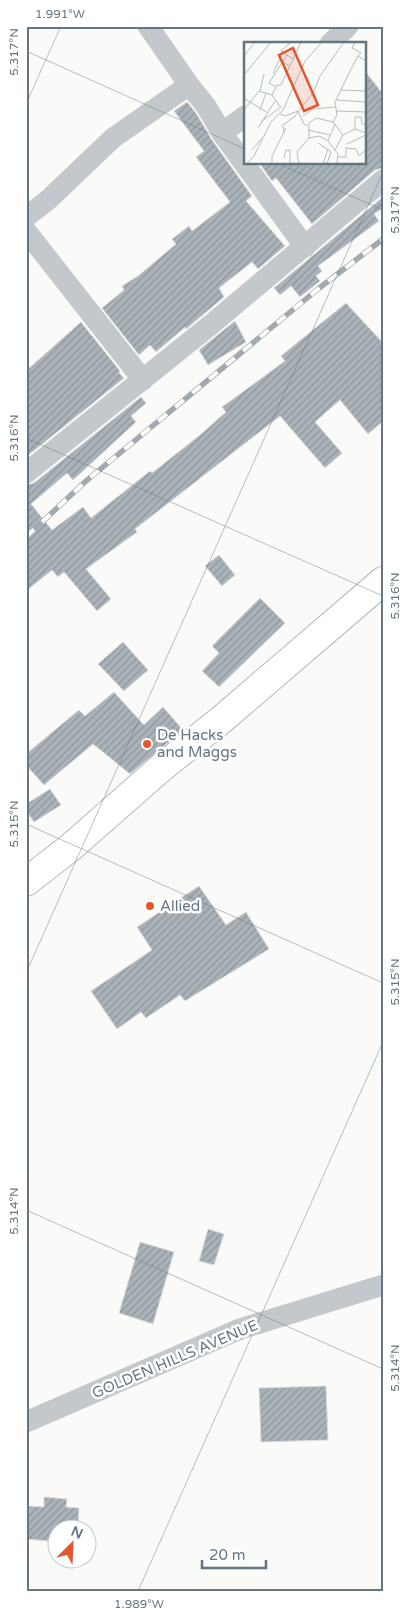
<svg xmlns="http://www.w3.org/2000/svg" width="409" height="1617" font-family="'Varela Round',sans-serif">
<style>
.building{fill:url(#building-hatch);stroke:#dcdcda}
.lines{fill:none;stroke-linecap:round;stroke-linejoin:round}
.primary-casing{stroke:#b5babe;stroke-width:30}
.minor{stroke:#c3c8cc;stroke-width:21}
.primary{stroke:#fff;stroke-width:28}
.rail-casing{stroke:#a2aab0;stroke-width:5.5}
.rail{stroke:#fff;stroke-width:4;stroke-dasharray:11;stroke-linecap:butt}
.ticks{fill:none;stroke:#657683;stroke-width:1;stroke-opacity:0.45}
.poi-dot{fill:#e4572e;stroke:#fff;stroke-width:2}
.labels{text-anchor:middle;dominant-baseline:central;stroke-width:5;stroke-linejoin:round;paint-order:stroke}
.poi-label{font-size:15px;fill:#657683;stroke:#fff;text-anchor:start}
.street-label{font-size:15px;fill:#657683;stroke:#fff}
.inset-road{fill:none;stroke:#b5bdc2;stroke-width:1}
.view{fill:#e4572e;fill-opacity:0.15;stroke:#e4572e;stroke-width:2.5}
.inset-edge{fill:none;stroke:#657683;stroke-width:2.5}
.neatline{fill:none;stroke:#657683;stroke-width:2}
.ticks-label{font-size:12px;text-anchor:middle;fill:#657683}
</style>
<defs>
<pattern id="building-hatch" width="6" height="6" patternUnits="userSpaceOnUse" patternTransform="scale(1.25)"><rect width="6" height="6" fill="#aab3b9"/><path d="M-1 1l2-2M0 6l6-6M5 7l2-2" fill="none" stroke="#8e969c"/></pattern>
</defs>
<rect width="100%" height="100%" fill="#fafaf8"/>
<g class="building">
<path d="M365 71 383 94V168L375 170 312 224 276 178 272 181 260 164H365Z"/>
<path d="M187 102 196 113 212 140 252 196 246 201 285 246 258 269 252 262 219 288 224 297 186 329 185 327 156 352 150 345 139 355 102 308 124 290 122 286 138 276 176 244 172 239 189 226 192 231 230 202 196 157 204 151 174 111Z"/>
<path d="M383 197V208L374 214 379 221 318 266 322 271 316 276 320 281 300 297 291 286 280 295 274 288Z"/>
<path d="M346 303 383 343V421L368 434 340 400 315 422 342 453 325 468 280 416 135 529 137 532 86 569 111 599 97 611 64 572 58 577 52 570 26 591V485L34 483 141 397 146 403 131 416 136 422 73 480 67 473 31 504 52 530 83 507 91 518 150 471 152 473 200 435 226 412 222 407 285 361 281 356Z"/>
<path d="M235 321 246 342 208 365 199 350Z"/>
<path d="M81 322 120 371 119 373 124 378 26 457V371Z"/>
<path d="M219 555 235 575 222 586 205 566Z"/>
<path d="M260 598 285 623 219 687 202 671 219 653 212 646Z"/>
<path d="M123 642 148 670 124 691 98 664Z"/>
<path d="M114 692 144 725 163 707 183 730 130 774 93 744 44 785 26 765V754L79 710 85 716Z"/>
<path d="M50 789 61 805 34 822 26 810V804Z"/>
<path d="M199 886 226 925 246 912 269 949 185 1001 180 995 146 1018 141 1012 117 1029 91 991 152 950 137 927Z"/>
<path d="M208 1229 224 1234 214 1265 199 1261Z"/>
<path d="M140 1242 174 1252 153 1324 119 1313Z"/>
<path d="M326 1386 328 1440 261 1442 259 1388Z"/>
<path d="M44 1497 67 1499 66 1507 79 1508 78 1530H58V1542L26 1539 29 1506 44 1507Z"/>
</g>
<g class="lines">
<defs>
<path id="primary" d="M26 882 71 847 161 768 221 720 383 581"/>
</defs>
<use href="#primary" class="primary-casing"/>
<g class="minor">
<path d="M148 26 189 85 206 106 222 133 305 247"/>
<path d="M330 44 348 26"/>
<path d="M222 133 245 116"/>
<path d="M26 217 48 200 113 138 189 85"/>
<path d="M26 231 143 380"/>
<path d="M26 473 213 323 383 180"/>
<path d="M26 1422 240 1329 383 1285"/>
</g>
<use href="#primary" class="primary"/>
<defs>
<path id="rail" d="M26 537 86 481 318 289 383 239"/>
</defs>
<use href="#rail" class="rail-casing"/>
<use href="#rail" class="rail"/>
</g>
<path class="ticks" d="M26 51 245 149M26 104 61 26M279 164 383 210M26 438 383 596M26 824 383 983M26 973 383 172M26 1210 383 1369M138 1591 383 1042"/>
<g class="poi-dot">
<circle cx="147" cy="744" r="5"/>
<circle cx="150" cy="906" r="5"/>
</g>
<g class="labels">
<g class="poi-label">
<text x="157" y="735">De Hacks<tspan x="157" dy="17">and Maggs</tspan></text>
<text x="160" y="906">Allied</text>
</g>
<g class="street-label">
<text transform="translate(175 1359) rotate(-23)">GOLDEN HILLS AVENUE</text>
</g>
</g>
<g transform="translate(244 42)">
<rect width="122" height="122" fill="#fafaf8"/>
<path class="inset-road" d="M47 0 37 9 49 17M111 0 108 6 117 11 114 14M0 14 11 0M29 32 35 18 46 24M0 33 27 0M32 45 25 41 43 13M97 48 122 49M16 49 20 32M28 53 37 66M1 57 24 71M92 58 122 60M0 68 15 49 28 53 33 43H37L57 0M16 68 22 51M54 69 60 82 64 84M92 69 122 70M36 72 41 74 54 69M59 74 69 67 91 65M17 80 37 65M89 80 93 73 91 60 107 27 114 14 122 19M14 86 31 59M111 87V75H117L118 82H122M64 88 86 93M40 91 39 83 50 75 69 51 76 34 100 0M65 96V81L72 76 89 80 99 93M65 96 75 94 84 99 94 112 93 122M84 99 91 82M74 101 87 110 83 122M103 102 122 93M102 106 112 107 115 114 122 108M8 108 18 96M91 108 99 93 111 87 122 91M94 115H102V105M40 116 42 108H46V122M2 122 10 114 27 80 39 68 61 19 78 0M28 122V114L42 86M55 122 53 110 65 96M79 122 84 107"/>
<path class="view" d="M49 6 74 63 60 69 35 13Z"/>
<rect width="122" height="122" class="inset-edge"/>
</g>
<rect width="409" height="1617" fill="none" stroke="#ffffff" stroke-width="55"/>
<g transform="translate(72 1544) rotate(24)"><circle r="24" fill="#ffffff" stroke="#c1c8cd"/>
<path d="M0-4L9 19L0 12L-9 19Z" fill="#e4572e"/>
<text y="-8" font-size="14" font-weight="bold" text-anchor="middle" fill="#657683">N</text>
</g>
<path d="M202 1560v8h64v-8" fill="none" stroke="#657683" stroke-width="2.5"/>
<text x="209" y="1560" font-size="15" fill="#657683" stroke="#ffffff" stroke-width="4" paint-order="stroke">20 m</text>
<rect x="28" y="28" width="354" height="1562" class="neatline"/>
<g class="ticks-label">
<text x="60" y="18">1.991°W</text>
<text transform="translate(14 52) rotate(-90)" y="4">5.317°N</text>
<text transform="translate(395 210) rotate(-90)" y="4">5.317°N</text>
<text transform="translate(14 438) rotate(-90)" y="4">5.316°N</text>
<text transform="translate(395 596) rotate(-90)" y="4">5.316°N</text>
<text transform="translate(14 824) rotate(-90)" y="4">5.315°N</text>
<text transform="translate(395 982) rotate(-90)" y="4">5.315°N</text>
<text transform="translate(14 1211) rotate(-90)" y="4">5.314°N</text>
<text transform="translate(395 1368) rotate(-90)" y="4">5.314°N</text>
<text x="139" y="1608">1.989°W</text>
</g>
</svg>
